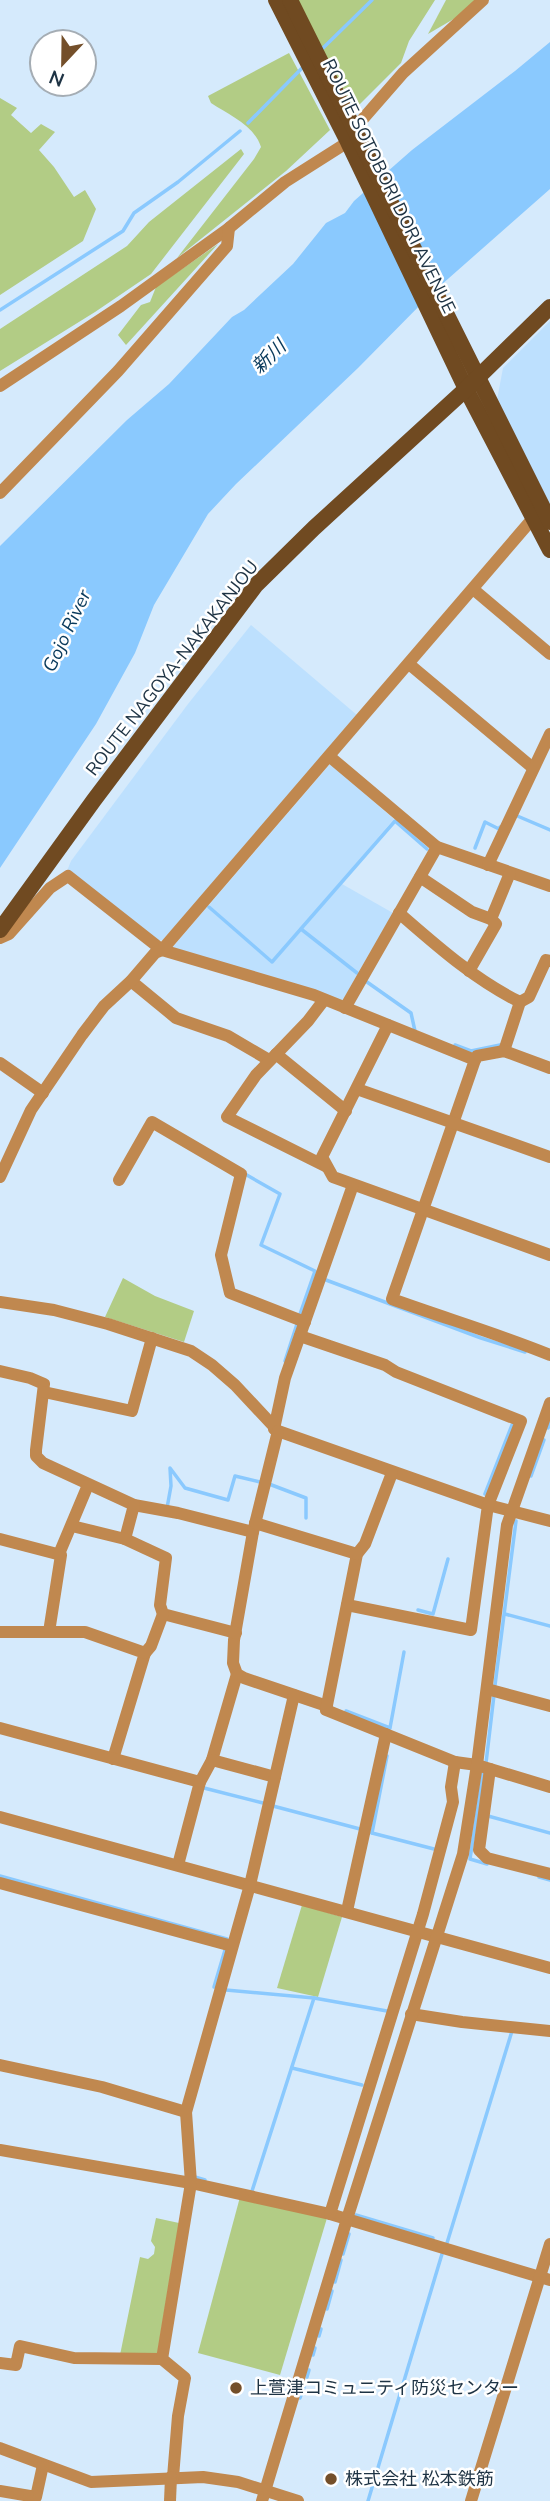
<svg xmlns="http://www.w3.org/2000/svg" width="550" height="2501" font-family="'Nunito Sans','Noto Sans JP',sans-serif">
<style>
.built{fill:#bde0fe}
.green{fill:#b2cc85}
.water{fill:#8ac9fe}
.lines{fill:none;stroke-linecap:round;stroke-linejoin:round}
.stream{stroke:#8ac9fe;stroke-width:3.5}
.minor{stroke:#c0884f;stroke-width:12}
.major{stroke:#704a21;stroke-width:16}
.poi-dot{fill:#744f2a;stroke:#fff;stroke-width:2.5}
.labels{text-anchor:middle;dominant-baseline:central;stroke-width:5;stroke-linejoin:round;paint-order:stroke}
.street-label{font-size:18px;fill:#1e3344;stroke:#fff}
.poi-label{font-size:18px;fill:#1e3344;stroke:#fff;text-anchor:start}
.water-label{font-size:19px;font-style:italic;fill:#093a5c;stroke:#fff}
</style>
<rect width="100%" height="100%" fill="#d5eafc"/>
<g class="built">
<path d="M550 321V509L497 400 503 368Z"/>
<path d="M251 625 357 715 163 940 155 941 67 871 71 861 188 704Z"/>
<path d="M330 764 394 819 272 961 209 905Z"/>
<path d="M342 884 393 913 358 973 303 929Z"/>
<path d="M207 907 272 964 301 931 357 975 342 1002 172 948Z"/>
</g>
<g class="green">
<path d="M298 0H435L409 41 401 63 357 107 353 105 336 77Z"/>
<path d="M446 0H475L457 17 428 34Z"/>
<path d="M289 53 330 130 286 171 177 258 254 159 261 147C254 125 229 115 211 103L208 96Z"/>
<path d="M0 98 17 108 11 115 31 133 41 124 55 132 39 150 54 167 74 197 85 190 96 209 83 241 0 295Z"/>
<path d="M241 149 244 154 151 274 95 312 0 371V329L127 246 149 222Z"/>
<path d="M218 244 126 345 118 335 141 305 150 302 156 287Z"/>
<path d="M123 1278 155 1296 194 1311 184 1342 105 1317Z"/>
<path d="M302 1905 342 1917 318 1997 277 1988Z"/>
<path d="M240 2197 327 2218 280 2375 198 2353Z"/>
<path d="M156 2218 179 2223 157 2356 120 2355 140 2257 148 2259 154 2254 155 2247 151 2241Z"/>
</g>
<path class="water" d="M550 42V189L432 293 358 368 236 484 208 514 154 605 135 653 96 724 0 868V546L127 420 169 384 232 317 244 310 293 264 326 223 345 213 354 201 412 150 515 71Z"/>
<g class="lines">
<g class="stream">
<path d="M321 50 372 0"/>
<path d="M248 123 305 65"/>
<path d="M0 310 123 231 134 213 178 182 240 131"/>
<path d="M515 815 550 830"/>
<path d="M475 848 485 822 499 829 500 827"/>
<path d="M209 907 272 962 395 821 427 849"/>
<path d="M301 929 357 973"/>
<path d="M367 982 411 1013 415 1031"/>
<path d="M455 1045 471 1051 500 1045"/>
<path d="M245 1174 280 1194 261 1245 315 1271 300 1314"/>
<path d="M326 1280 481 1338 525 1352"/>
<path d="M285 1361 297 1324"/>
<path d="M548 1428 550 1423"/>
<path d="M531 1476 544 1440"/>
<path d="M269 1484 306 1498V1518"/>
<path d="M485 1494 512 1425"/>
<path d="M167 1508 171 1486 170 1468 185 1488 228 1500 235 1476 260 1482"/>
<path d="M418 1610 433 1614 448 1559"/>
<path d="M505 1614 550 1626"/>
<path d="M495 1685 516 1521"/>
<path d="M346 1711 390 1728 404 1652"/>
<path d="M486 1763 494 1695"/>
<path d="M483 1773 470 1859 487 1864"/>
<path d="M204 1788 263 1803"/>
<path d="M273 1806 360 1829"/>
<path d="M488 1816 550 1833"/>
<path d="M372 1833 387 1756"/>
<path d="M372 1833 434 1849"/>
<path d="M0 1876 227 1939"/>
<path d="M539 1877 550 1880"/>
<path d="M214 1987 225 1950"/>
<path d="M226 1990 314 1998 387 2011"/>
<path d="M292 2068 362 2085"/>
<path d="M195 2177 205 2180"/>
<path d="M252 2191 314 1998"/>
<path d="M356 2215 433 2238"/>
<path d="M447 2243 512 2031"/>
<path d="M343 2254 349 2234"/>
<path d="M335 2282 341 2260"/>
<path d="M327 2309 332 2291"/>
<path d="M319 2336 321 2329"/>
<path d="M313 2355 315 2348"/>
<path d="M307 2377 309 2370"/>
<path d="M300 2398 304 2387"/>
<path d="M368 2501 442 2254"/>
</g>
<g class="minor">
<path d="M0 386 121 306 229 228 285 182 348 142 355 128 403 73 483 0"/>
<path d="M0 493 118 371 227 246 229 228"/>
<path d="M473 589 550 654"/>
<path d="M409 664 533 768"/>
<path d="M329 756 437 847 550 886"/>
<path d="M488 865 550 734"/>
<path d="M420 877 472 912 491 919"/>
<path d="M399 913C437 946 475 980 520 1002"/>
<path d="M0 938 9 934 50 888 68 876 162 950 314 995 475 1060 392 1299C444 1318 499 1334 550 1355"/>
<path d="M469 971 496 924 491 919 510 873"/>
<path d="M131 981 176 1018 228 1036 269 1060"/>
<path d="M324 1000 308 1021 256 1075 227 1117 327 1167"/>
<path d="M345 1008 437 847"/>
<path d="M388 1025 322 1157 333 1177 550 1255"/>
<path d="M504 1051 520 1002 529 997 546 960 550 961"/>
<path d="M276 1054 346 1111"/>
<path d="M475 1060 477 1056 504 1051 550 1068"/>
<path d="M0 1063 43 1093"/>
<path d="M357 1089 550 1157"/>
<path d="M0 1177 31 1110 82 1035 104 1006 131 981 155 953 162 950 534 517"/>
<path d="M119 1180 152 1122 241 1174 221 1255 230 1293 305 1322"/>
<path d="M0 1302 54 1310 108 1324 191 1351 212 1365 235 1385 278 1431 488 1505 550 1521"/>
<path d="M300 1336 385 1365 396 1372 521 1421 488 1505 471 1630 347 1605"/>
<path d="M0 1371 30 1378 44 1384 36 1450V1456L43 1463 134 1505 178 1513 253 1532"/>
<path d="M44 1392 132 1411 152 1338"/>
<path d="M274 1429 285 1378 353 1185"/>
<path d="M278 1431 253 1532 234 1640 233 1663 237 1674 244 1678 327 1706"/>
<path d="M392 1473 365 1544 357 1554 326 1710 455 1762 477 1765 550 1787"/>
<path d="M134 1505 125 1539 166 1558 160 1605 163 1614 236 1633"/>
<path d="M255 1523 357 1554"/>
<path d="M72 1526 125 1539"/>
<path d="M0 1539 61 1555 49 1632"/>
<path d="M59 1554 88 1485"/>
<path d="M0 1632H85L145 1653 113 1759"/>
<path d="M145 1653 151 1646 163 1614"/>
<path d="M487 1689 550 1706"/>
<path d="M0 1728 200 1782 178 1865"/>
<path d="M212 1760 237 1674"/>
<path d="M490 1769 479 1850 487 1858 550 1874"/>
<path d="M200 1782 212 1760 275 1777"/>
<path d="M0 1817 550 1968"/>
<path d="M0 1883 232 1946"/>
<path d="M347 1911 386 1734"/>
<path d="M411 2014 462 2022 550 2031"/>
<path d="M0 2065 102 2087 186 2112"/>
<path d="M0 2150 191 2183 330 2214 550 2280"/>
<path d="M330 2214 423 1914 453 1802 451 1787 455 1762"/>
<path d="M0 2363 16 2365 20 2346 74 2358 162 2359"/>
<path d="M0 2448 91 2482 203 2477 238 2482 298 2501"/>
<path d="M173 2477 178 2416 185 2378 162 2359 191 2183 186 2112 250 1885 294 1695"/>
<path d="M0 2491 36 2497 43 2465"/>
<path d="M170 2501 171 2477"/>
<path d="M262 2501 347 2219 463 1854 477 1765 507 1525 550 1403"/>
<path d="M471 2501 550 2244"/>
</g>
<g class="major">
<path d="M276 0 348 142 466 389 550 550"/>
<path d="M290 0 550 522"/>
<path d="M0 930 94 800 256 585 314 528 466 389 550 307"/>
</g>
</g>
<g class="poi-dot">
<circle cx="236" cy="2388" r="7"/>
<circle cx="331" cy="2479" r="7"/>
</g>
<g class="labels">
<g class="street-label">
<text transform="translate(389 186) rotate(64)">ROUTE SOTOBORI DORI AVENUE</text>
<text transform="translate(172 668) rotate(-52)">ROUTE NAGOYA-NAKAKANJOU</text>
</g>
<g class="poi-label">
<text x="250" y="2388">上萱津コミュニティ防災センター</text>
<text x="345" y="2479">株式会社 松本鉄筋</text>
</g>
<g class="water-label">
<text transform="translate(269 357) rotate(-44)">新川</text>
<text transform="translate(67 631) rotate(-65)">Gojo River</text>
</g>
</g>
<g transform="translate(63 63) rotate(202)"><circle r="33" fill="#ffffff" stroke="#a5adb4" stroke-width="2"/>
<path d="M0-5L12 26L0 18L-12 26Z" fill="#744f2a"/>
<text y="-10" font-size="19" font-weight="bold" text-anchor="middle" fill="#1e3344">N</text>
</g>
</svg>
